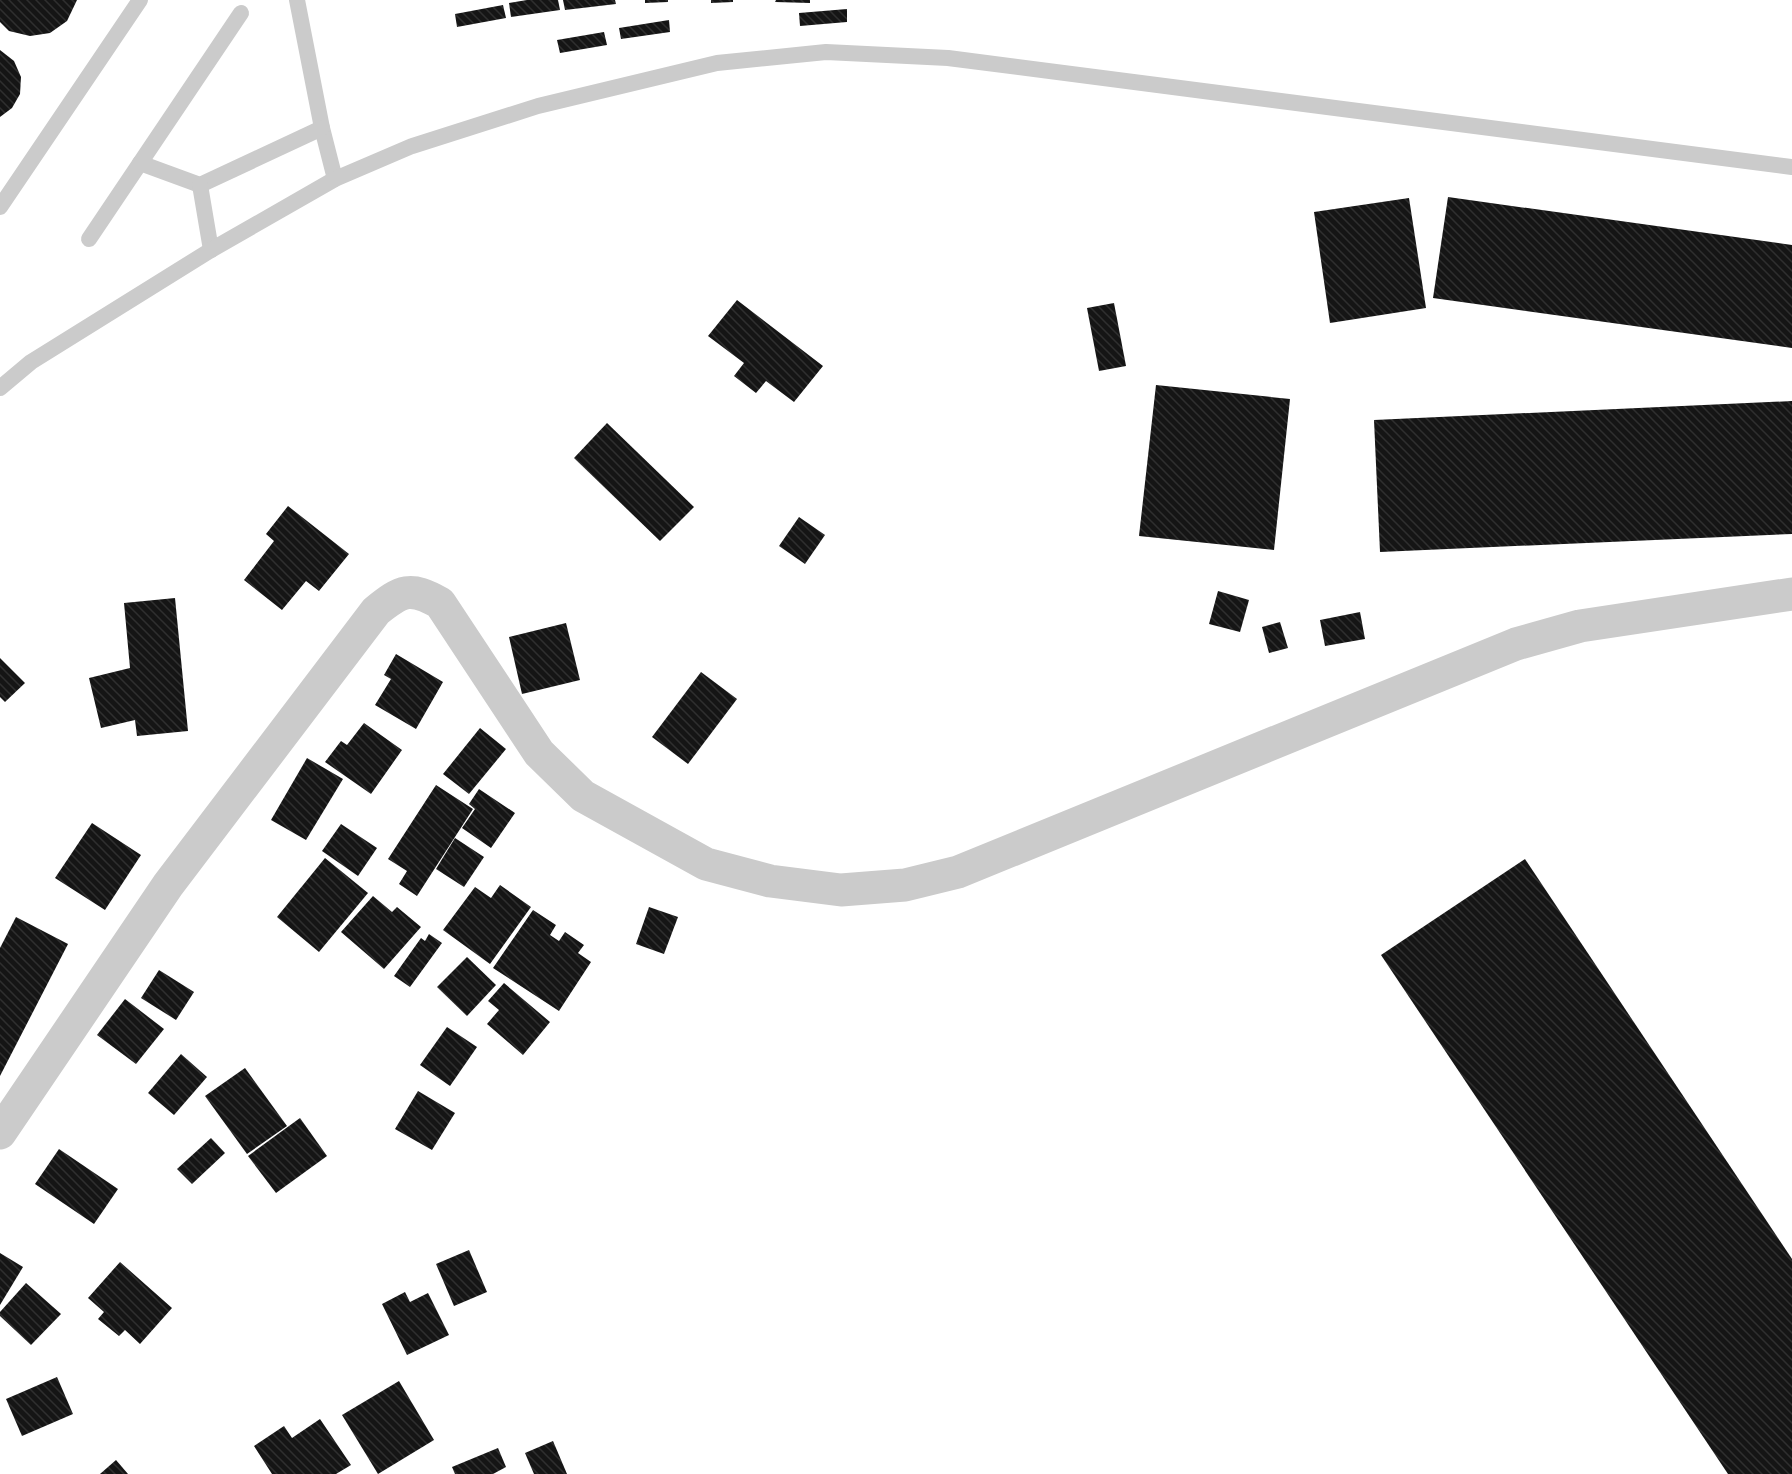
<svg xmlns="http://www.w3.org/2000/svg" width="1792" height="1474" font-family="Signika,sans-serif">
<style>
.building{fill:url(#building-back-hatch)}
.lines{fill:none;stroke-linecap:round;stroke-linejoin:round}
.service{stroke:#cbcbcb;stroke-width:16}
.minor{stroke:#cbcbcb;stroke-width:33}
</style>
<defs>
<pattern id="building-back-hatch" width="6" height="6" patternUnits="userSpaceOnUse" patternTransform="scale(1.5)"><rect width="6" height="6" fill="#151515"/><path d="M-1 5l2 2M0 0l6 6M5-1l2 2" fill="none" stroke="#2f2f2f"/></pattern>
</defs>
<rect width="100%" height="100%" fill="#fff"/>
<g class="building">
<path d="M0 0H77L67 21 50 33 30 36 9 31 0 22Z"/>
<path d="M527 0H558L560 10 511 17 509 3Z"/>
<path d="M563 0H615L616 4 565 10Z"/>
<path d="M645 0H668V2L645 3Z"/>
<path d="M711 0H733V2L711 3Z"/>
<path d="M776 0H810V3L775 2Z"/>
<path d="M503 5 506 18 457 27 455 14Z"/>
<path d="M847 9V22L800 26 799 13Z"/>
<path d="M669 20 670 32 621 39 619 28Z"/>
<path d="M604 32 607 45 560 53 557 40Z"/>
<path d="M0 50 14 61 21 77 20 94 12 108 0 117Z"/>
<path d="M1448 197 1792 245V348L1433 298Z"/>
<path d="M1409 198 1426 308 1330 323 1314 212Z"/>
<path d="M737 300 823 366 794 402 766 381 756 393 734 376 744 363 708 336Z"/>
<path d="M1114 303 1126 366 1099 371 1087 308Z"/>
<path d="M1156 385 1290 399 1274 550 1139 536Z"/>
<path d="M1792 401V534L1380 552 1374 420Z"/>
<path d="M607 423 694 507 660 541 574 458Z"/>
<path d="M288 506 349 554 319 591 306 581 282 610 244 580 274 541 266 534Z"/>
<path d="M799 517 825 535 805 564 779 546Z"/>
<path d="M1218 591 1249 600 1240 632 1209 624Z"/>
<path d="M175 598 188 731 137 736 135 720 101 728 89 678 130 668 124 603Z"/>
<path d="M1360 612 1365 639 1325 646 1320 620Z"/>
<path d="M1280 622 1288 648 1269 653 1262 627Z"/>
<path d="M566 623 580 680 522 694 509 637Z"/>
<path d="M396 654 443 682 416 729 375 705 391 679 384 675Z"/>
<path d="M0 658 25 683 5 702 0 697Z"/>
<path d="M701 672 737 699 688 764 652 737Z"/>
<path d="M364 723 402 750 371 794 325 762 341 741 347 745Z"/>
<path d="M480 728 506 749 469 794 443 774Z"/>
<path d="M307 758 343 779 306 840 271 820Z"/>
<path d="M436 785 473 809 417 896 399 884 407 871 388 859Z"/>
<path d="M479 789 515 813 491 848 462 828 475 809 469 804Z"/>
<path d="M92 823 141 855 105 910 55 878Z"/>
<path d="M341 824 377 848 358 876 322 851Z"/>
<path d="M455 838 484 857 464 887 436 869Z"/>
<path d="M325 858 368 893 319 952 277 917Z"/>
<path d="M1525 859 1792 1259V1474H1728L1381 955Z"/>
<path d="M500 885 531 907 490 964 443 930 475 887 491 898Z"/>
<path d="M373 896 392 912 397 907 421 927 384 969 341 932Z"/>
<path d="M649 907 678 917 664 954 636 944Z"/>
<path d="M533 910 556 925 550 935 559 941 565 932 584 945 578 953 591 962 559 1011 493 968Z"/>
<path d="M16 917 68 944 0 1076V948Z"/>
<path d="M429 934 442 943 410 987 394 976 421 938 425 941Z"/>
<path d="M467 957 496 985 467 1016 437 987Z"/>
<path d="M159 970 194 992 176 1020 141 998Z"/>
<path d="M504 983 550 1022 523 1055 487 1024 499 1010 488 1001Z"/>
<path d="M125 999 164 1029 136 1064 97 1035Z"/>
<path d="M447 1027 477 1047 450 1086 420 1065Z"/>
<path d="M181 1054 207 1077 174 1115 148 1093Z"/>
<path d="M245 1068 287 1126 247 1154 205 1096Z"/>
<path d="M418 1091 455 1113 432 1150 395 1129Z"/>
<path d="M300 1118 327 1156 276 1193 248 1156Z"/>
<path d="M211 1138 225 1153 192 1184 177 1169Z"/>
<path d="M59 1149 118 1189 94 1224 35 1184Z"/>
<path d="M469 1250 487 1292 454 1306 436 1264Z"/>
<path d="M0 1253 23 1267 0 1305Z"/>
<path d="M120 1262 172 1308 140 1344 125 1330 119 1336 98 1319 104 1312 88 1298Z"/>
<path d="M26 1283 61 1314 31 1345 0 1316V1312Z"/>
<path d="M405 1292 410 1302 428 1293 449 1335 407 1355 382 1304Z"/>
<path d="M57 1377 73 1414 22 1436 6 1399Z"/>
<path d="M399 1381 434 1440 378 1474 342 1415Z"/>
<path d="M320 1419 351 1465 336 1474H272L254 1446 284 1426 292 1438Z"/>
<path d="M553 1441 567 1474H534L525 1453Z"/>
<path d="M498 1448 506 1467 493 1474H455L452 1467Z"/>
<path d="M116 1460 128 1474H100Z"/>
</g>
<g class="lines">
<g class="service">
<path d="M297 0 322 128 335 179"/>
<path d="M140 163 200 185 322 128"/>
<path d="M200 185 211 250"/>
<path d="M0 207 140 0"/>
<path d="M89 239 241 13"/>
<path d="M0 388 31 362 211 250 335 179 412 146 538 106 717 63 826 52 948 58 1792 167"/>
</g>
<path class="minor" d="M0 1133 168 885 376 611C402 590 410 586 440 603L539 753 583 796 706 864 770 881 841 890 905 885 958 872 1516 644 1580 626 1792 594"/>
</g>
</svg>
